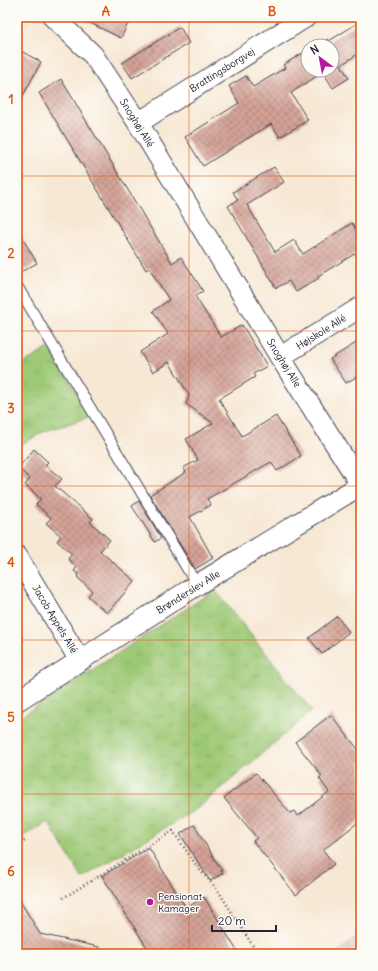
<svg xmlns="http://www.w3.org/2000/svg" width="378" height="971" font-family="Delius,sans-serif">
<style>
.industrial{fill:url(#industrial-grid)}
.park{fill:url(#park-tufts);stroke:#607658}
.building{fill:url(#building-cross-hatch)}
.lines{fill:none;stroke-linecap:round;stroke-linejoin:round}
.lane-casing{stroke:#424052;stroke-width:12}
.street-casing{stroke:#424052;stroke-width:22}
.path{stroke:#424052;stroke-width:2.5;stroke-dasharray:1 3;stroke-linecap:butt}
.lane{stroke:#fff;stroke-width:10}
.street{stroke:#fff;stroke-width:20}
.grid{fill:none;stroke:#de560e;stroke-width:1;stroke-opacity:0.55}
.poi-dot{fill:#b5179e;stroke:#fdfcf7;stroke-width:1.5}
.labels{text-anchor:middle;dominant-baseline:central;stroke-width:3;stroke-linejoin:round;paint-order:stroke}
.street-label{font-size:10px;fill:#22223b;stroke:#fdfcf7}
.poi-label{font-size:10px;fill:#22223b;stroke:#fdfcf7;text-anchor:start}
.neatline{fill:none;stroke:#de560e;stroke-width:1.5}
.grid-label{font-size:13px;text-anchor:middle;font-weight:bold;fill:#de560e}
</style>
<defs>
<pattern id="industrial-grid" width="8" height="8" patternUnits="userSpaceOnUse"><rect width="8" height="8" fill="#d2bec2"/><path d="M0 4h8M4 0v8" fill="none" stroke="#b4a3a8"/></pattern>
<pattern id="park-tufts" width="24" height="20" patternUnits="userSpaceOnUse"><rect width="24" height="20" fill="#9dc975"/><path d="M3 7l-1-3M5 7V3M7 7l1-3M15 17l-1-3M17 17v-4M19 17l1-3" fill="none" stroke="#87ac66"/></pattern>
<pattern id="building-cross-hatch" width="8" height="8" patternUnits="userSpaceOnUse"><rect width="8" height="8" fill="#d4a296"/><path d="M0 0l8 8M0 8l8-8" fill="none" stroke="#ac847c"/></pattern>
</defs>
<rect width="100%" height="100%" fill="#fdfcf7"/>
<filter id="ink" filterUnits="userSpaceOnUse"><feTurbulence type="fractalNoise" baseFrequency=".025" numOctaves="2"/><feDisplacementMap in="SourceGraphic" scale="8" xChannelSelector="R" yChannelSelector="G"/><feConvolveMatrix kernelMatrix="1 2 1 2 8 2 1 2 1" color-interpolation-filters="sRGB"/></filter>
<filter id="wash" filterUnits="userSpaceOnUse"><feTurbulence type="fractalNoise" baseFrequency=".012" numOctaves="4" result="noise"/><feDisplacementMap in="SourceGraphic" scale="16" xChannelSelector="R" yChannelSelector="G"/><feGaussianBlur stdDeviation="0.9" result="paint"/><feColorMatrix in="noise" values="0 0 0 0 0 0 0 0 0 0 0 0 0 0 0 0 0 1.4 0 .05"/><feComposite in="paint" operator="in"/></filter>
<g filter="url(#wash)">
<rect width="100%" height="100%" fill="#f7e8d4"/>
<path class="industrial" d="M361 932V954H334Z"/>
<g class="park">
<path d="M49 348 92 416 43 432 17 447V367Z"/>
<path d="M215 590 312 711 198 808 82 878 48 822 17 840V719Z"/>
</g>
<g id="blocks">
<g class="building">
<path d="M78 17H131L121 38Z"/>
<path d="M361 21V52L341 65 349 78 333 88 323 72 291 93 308 120 280 137 271 124 203 166 185 137 239 103 229 86 246 76 253 87 285 68 283 65 308 50V70H332V46H315L328 39 329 41Z"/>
<path d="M180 27 189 43 132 78 122 63Z"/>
<path d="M17 49 41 62 17 107Z"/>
<path d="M61 79 172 263 181 257 203 291 195 296 221 337 242 325 267 366 253 374 255 377 219 399 242 436 276 416 301 456 277 471 271 462 207 499 211 505 190 517 213 558 195 569 150 495 186 472 183 468 198 460 186 439 213 423 186 404 189 395 169 362 153 372 140 352 168 334 153 311 169 300 149 268 146 270 39 93Z"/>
<path d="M274 167 284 182 247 205 275 252 294 240 303 254 352 223 361 239V250L318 276 319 278 296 292 289 281 276 288 228 206 238 200 233 192Z"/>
<path d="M17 229 37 263 17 274Z"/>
<path d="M361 340V374L346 383 330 359Z"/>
<path d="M34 449 48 462 45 465 62 479 55 486 93 519 90 522 110 540 100 551 135 581 107 613 88 596 92 591 77 577 79 575 74 571 77 567 68 559 72 554 57 541 61 536 46 523 51 518 36 504 41 499 25 485 30 479 18 468Z"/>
<path d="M139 501 161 538 155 542 132 506Z"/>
<path d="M337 616 349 632 322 654 309 638Z"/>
<path d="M331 715 361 753V820L323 850 334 864 296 895 253 841 257 838 224 798 256 773 290 813 294 811 298 816 329 792 319 778 322 776 295 742Z"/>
<path d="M194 825 223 873 210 881 180 834Z"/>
<path d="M149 848 186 908 204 897 239 954H151L102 876Z"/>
<path d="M17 896 40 934 99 947 98 954H17Z"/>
</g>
</g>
</g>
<g filter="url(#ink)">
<use href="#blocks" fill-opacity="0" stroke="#424052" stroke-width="1"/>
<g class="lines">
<defs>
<path id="lane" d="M17 286 197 585"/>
<g id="street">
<path d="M53 17 93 55 138 123 280 357 361 485"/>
<path d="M138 123 306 17"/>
<path d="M280 357 361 307"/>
<path d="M17 556 80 661"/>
<path d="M17 701 197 585 361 485"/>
</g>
</defs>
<use href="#lane" class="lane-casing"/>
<use href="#street" class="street-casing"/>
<g class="path">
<path d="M17 845 25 840"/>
<path d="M63 898 173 831 198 868 217 889 258 954"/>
</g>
<use href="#lane" class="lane"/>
<use href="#street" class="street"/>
</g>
</g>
<path class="grid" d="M189 17V954M17 176H361M17 331H361M17 486H361M17 640H361M17 794H361"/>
<circle class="poi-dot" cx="150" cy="902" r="4"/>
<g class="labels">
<g class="street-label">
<text transform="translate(222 70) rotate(-32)">Brattingsborgvej</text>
<text transform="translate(137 123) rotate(58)">Snoghøj Allé</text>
<text transform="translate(321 332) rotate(-32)">Højskole Allé</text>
<text transform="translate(284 363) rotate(58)">Snoghøj Alle</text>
<text transform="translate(188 592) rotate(-32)">Brønderslev Alle</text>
<text transform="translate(55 619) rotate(59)">Jacob Appels Allé</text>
</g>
<g class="poi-label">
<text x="158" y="896">Pensionat<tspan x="158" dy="12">Kamager</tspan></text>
</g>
</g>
<rect width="378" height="971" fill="none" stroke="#fdfcf7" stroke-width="44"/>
<g transform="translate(320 58) rotate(328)"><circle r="19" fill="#fdfcf7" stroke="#a5a5ac"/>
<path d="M0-3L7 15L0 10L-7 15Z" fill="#b5179e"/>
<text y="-6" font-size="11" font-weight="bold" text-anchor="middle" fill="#22223b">N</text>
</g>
<path d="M212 925v6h64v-6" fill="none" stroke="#22223b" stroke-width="2"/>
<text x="218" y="925" font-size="12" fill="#22223b" stroke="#fdfcf7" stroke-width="3" paint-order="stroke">20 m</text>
<rect x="22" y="22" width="334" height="927" class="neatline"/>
<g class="grid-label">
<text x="106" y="16">A</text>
<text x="272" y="16">B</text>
<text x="11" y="104">1</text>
<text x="11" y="258">2</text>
<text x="11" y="413">3</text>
<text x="11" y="567">4</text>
<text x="11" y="722">5</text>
<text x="11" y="876">6</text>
</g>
</svg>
